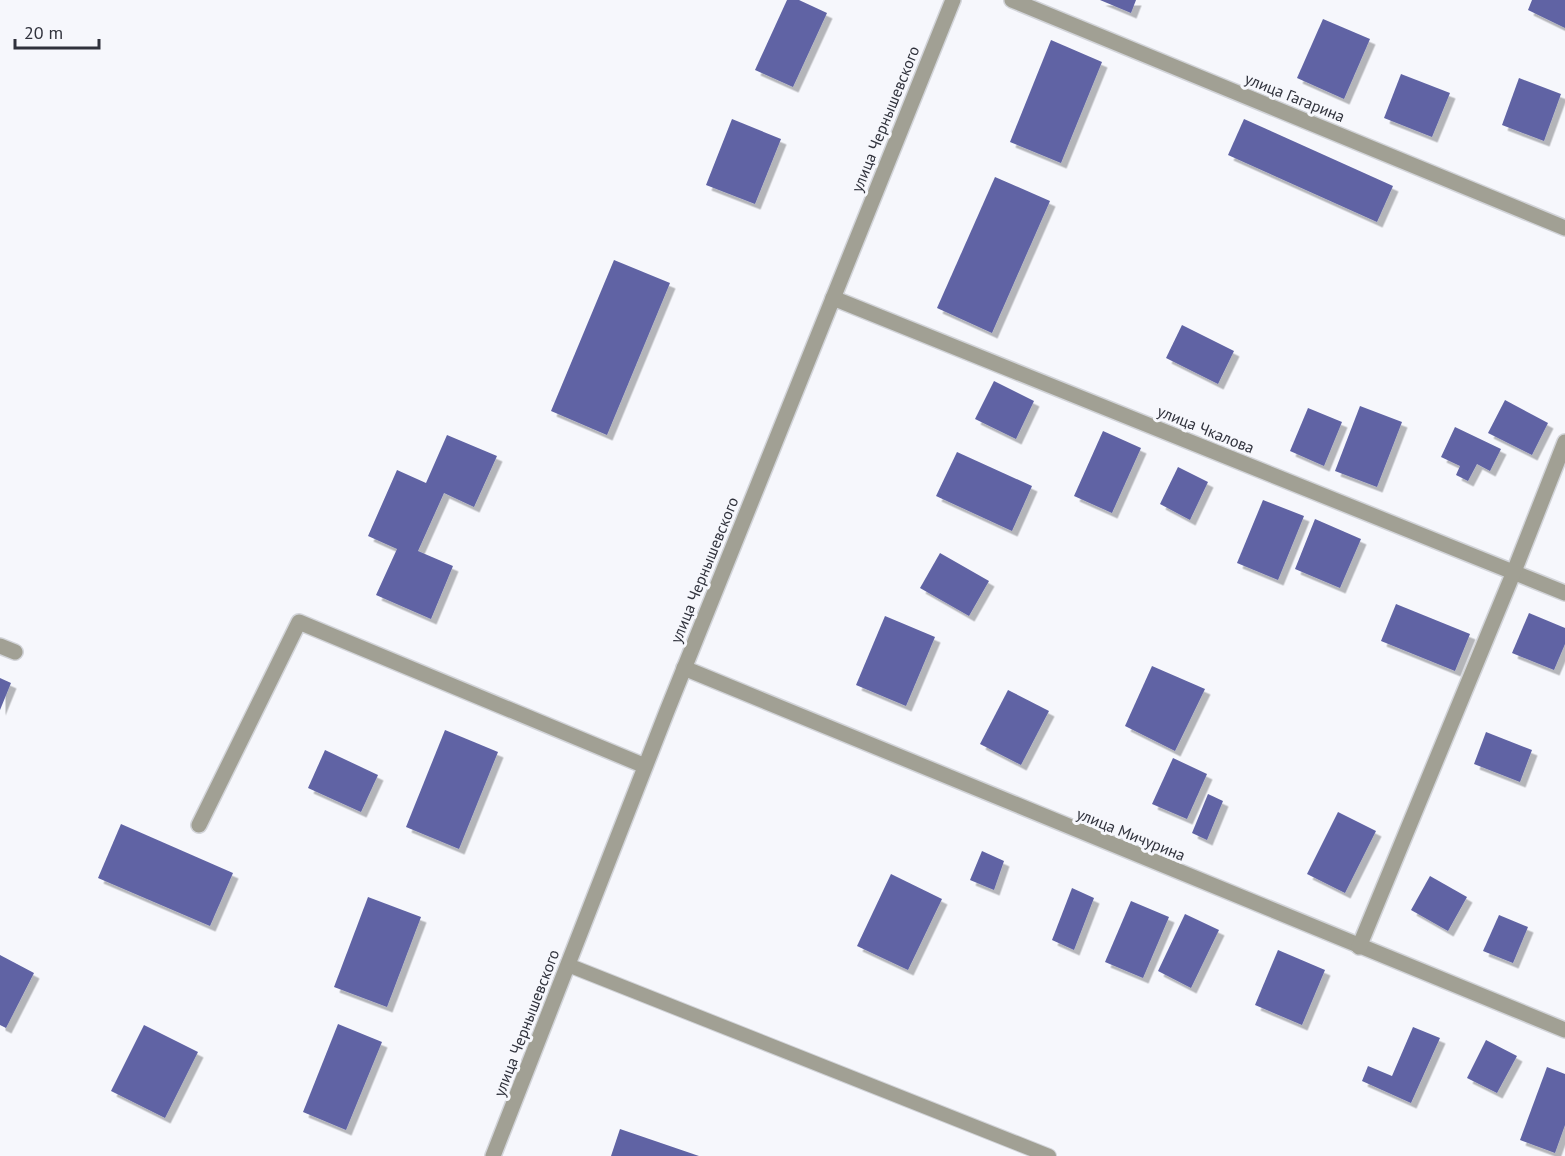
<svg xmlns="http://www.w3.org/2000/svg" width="1565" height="1156" font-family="'PT Sans',sans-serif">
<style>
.building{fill:#6064a4;filter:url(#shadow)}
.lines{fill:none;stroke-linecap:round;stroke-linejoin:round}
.lane-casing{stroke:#d2d4d9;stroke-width:16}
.street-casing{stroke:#d2d4d9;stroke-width:18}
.lane{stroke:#a1a094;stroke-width:14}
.street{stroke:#a1a094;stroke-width:15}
.labels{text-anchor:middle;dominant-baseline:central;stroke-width:6;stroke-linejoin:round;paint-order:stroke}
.street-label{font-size:16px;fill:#30323c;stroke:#f6f7fc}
</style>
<defs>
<filter id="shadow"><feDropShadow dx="5.5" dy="5.5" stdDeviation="0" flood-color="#0004"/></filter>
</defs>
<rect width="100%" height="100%" fill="#f6f7fc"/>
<g class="building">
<path d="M787 0H799L827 13 793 87 755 70Z"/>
<path d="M1100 0H1136L1131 13Z"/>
<path d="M1532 0H1565V28L1528 10Z"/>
<path d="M1323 19 1370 39 1344 99 1297 78Z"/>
<path d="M1051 40 1102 62 1061 163 1010 142Z"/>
<path d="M1401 74 1450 93 1432 137 1384 118Z"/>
<path d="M1519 78 1561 94 1544 141 1502 125Z"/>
<path d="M732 119 781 139 755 204 706 185Z"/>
<path d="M1244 119 1393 186 1377 222 1228 155Z"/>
<path d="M995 177 1050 201 992 333 937 308Z"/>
<path d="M614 260 670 283 607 435 551 411Z"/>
<path d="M1182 325 1234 351 1218 384 1166 358Z"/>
<path d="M994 381 1034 401 1016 439 975 419Z"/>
<path d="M1505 400 1548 423 1532 455 1488 433Z"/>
<path d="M1360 406 1402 422 1377 487 1335 471Z"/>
<path d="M1308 408 1342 422 1324 466 1290 451Z"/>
<path d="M1455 427 1501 449 1490 471 1477 464 1468 481 1456 475 1460 466 1441 457Z"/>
<path d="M1103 431 1141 448 1112 513 1074 496Z"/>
<path d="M447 435 497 456 474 507 444 493 418 551 453 566 431 619 376 595 397 549 368 536 397 470 426 483Z"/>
<path d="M957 452 1032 486 1012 531 936 496Z"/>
<path d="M1178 467 1208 482 1190 520 1160 504Z"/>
<path d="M1263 500 1304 516 1278 580 1237 563Z"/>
<path d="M1315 519 1361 539 1340 588 1295 569Z"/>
<path d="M940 553 989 581 969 616 920 588Z"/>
<path d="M1396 604 1470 634 1455 671 1381 641Z"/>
<path d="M1529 613 1565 628V644L1554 670 1512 653Z"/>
<path d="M885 616 935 637 906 706 856 685Z"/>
<path d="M1152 666 1205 689 1175 751 1125 726Z"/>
<path d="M0 678 11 683 0 710Z"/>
<path d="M1008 690 1049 711 1021 765 980 744Z"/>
<path d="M445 730 498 752 459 849 406 827Z"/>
<path d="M1486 732 1532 750 1520 782 1474 764Z"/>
<path d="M325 750 378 775 361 812 308 788Z"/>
<path d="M1173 758 1207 774 1187 819 1152 804Z"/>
<path d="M1208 794 1223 801 1207 840 1192 833Z"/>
<path d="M1338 812 1376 831 1345 893 1307 874Z"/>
<path d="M121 824 233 873 210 926 98 878Z"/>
<path d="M982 851 1004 861 994 890 970 880Z"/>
<path d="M891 874 942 899 908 970 857 946Z"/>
<path d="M1430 876 1467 897 1448 931 1411 910Z"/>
<path d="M1072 888 1094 898 1074 950 1052 940Z"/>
<path d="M368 897 421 917 387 1007 334 987Z"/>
<path d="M1131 901 1169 917 1143 978 1105 962Z"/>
<path d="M1185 914 1219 930 1191 988 1158 971Z"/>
<path d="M1499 915 1528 927 1513 963 1483 951Z"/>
<path d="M1278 950 1325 970 1302 1025 1255 1005Z"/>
<path d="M0 955 34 973 6 1028 0 1025Z"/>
<path d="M338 1024 382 1042 346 1130 303 1112Z"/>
<path d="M144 1025 198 1052 165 1118 111 1091Z"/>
<path d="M1413 1027 1440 1038 1411 1103 1362 1081 1368 1066 1392 1076Z"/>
<path d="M1486 1040 1517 1056 1497 1093 1467 1078Z"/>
<path d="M1547 1067 1565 1074V1125L1555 1153 1520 1140Z"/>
<path d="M620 1129 699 1156H611Z"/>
</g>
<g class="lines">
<defs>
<path id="lane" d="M568 965 1049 1156"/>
<g id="street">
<path d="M1012 0 1565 228"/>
<path d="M833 298 1565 593"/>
<path d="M0 646 15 652"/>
<path d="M684 668 1565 1030"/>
<path d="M199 825 299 622 645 766"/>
<path d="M1359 947 1513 574 1565 442"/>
<path d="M493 1156 667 711 953 0"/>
</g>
</defs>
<use href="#lane" class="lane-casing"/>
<use href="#street" class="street-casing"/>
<use href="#lane" class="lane"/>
<use href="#street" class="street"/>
</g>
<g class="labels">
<g class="street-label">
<text transform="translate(1295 97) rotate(22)">улица Гагарина</text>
<text transform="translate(885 119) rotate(-68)">улица Чернышевского</text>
<text transform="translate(1206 429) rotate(22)">улица Чкалова</text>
<text transform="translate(704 570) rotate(-68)">улица Чернышевского</text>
<text transform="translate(1131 834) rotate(22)">улица Мичурина</text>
<text transform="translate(526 1023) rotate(-69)">улица Чернышевского</text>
</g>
</g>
<path d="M15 39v9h84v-9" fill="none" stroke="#30323c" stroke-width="3"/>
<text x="24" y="39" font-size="18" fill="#30323c" stroke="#f6f7fc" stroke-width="4.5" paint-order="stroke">20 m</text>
</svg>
